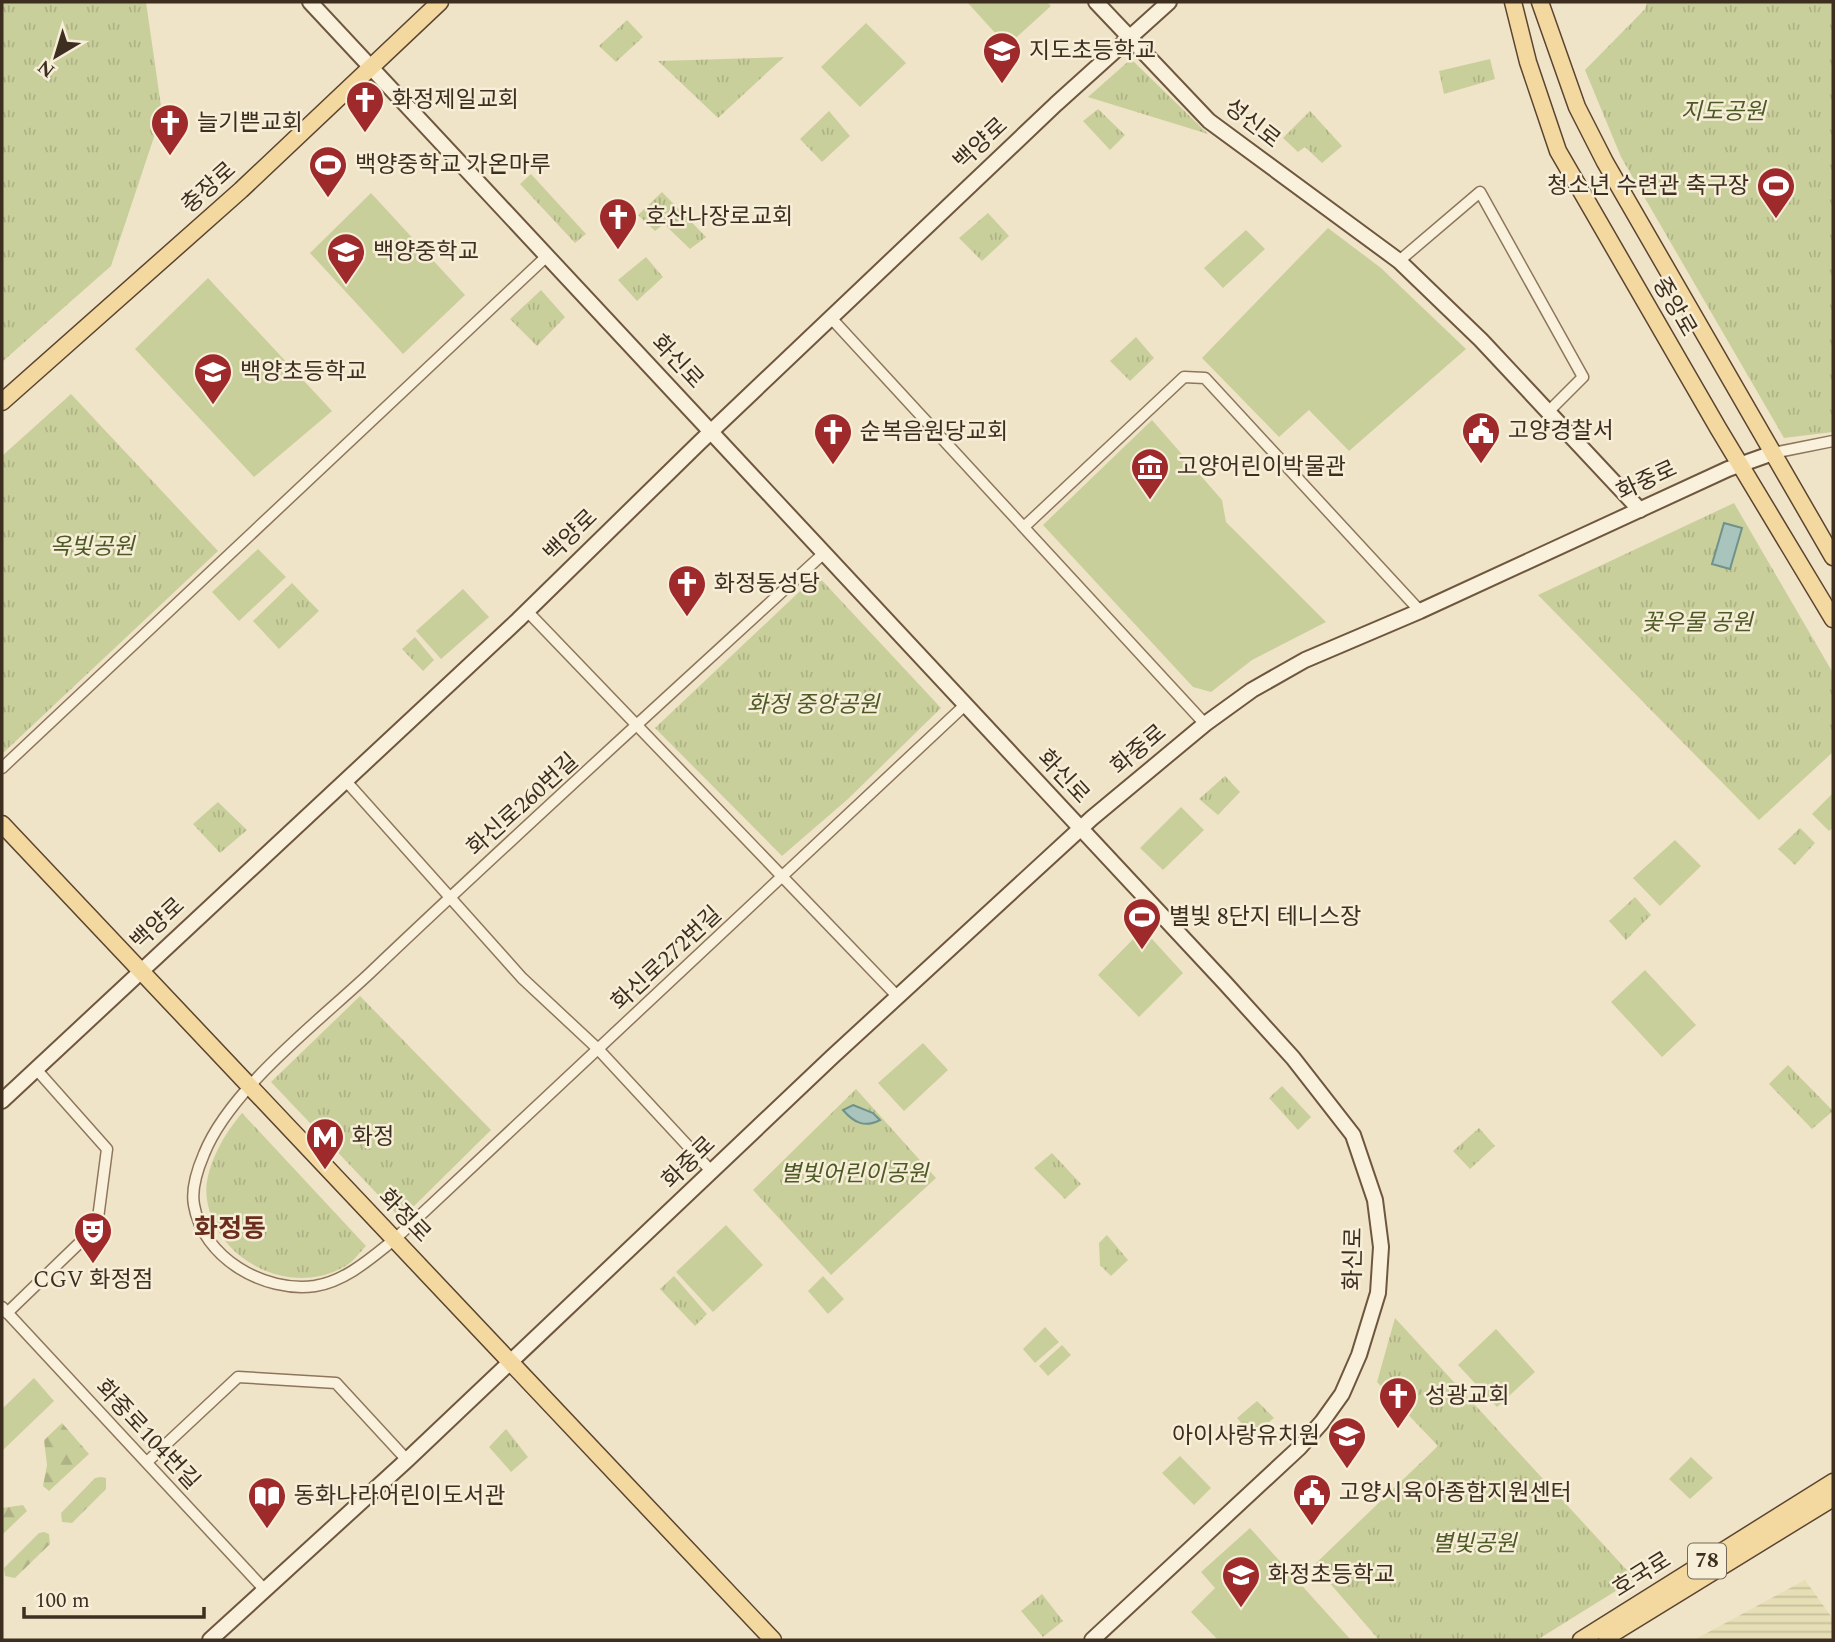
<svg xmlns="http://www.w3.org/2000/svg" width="1835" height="1642" font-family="Spectral,'Noto Sans KR',serif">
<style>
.farmland{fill:url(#farmland-rules)}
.grass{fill:#c9cf9b}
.forest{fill:url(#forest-firs)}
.park{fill:url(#park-tufts)}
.water{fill:#a9c4bc;stroke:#6f938a;stroke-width:2}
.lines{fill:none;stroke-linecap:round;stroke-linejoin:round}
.street-casing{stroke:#8d765c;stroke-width:13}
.secondary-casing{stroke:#6f573f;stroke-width:18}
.primary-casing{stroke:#5b4430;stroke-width:19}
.street{stroke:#faf1dc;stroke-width:10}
.secondary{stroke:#faf1dc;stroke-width:14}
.primary{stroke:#f3d9a0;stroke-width:16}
.labels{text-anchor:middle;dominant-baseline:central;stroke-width:5;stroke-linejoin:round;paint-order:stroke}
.shield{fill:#f7eed8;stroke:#756857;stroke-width:2}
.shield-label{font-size:21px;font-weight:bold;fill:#3d2e20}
.poi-label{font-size:23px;fill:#3d2e20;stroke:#f7eed8;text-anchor:start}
.park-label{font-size:23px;font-style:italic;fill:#4d5a26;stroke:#f7eed8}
.street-label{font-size:23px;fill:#3d2e20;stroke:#f7eed8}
.quarter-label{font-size:26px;font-weight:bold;fill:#6b2e1e;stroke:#f7eed8}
</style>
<defs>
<pattern id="farmland-rules" width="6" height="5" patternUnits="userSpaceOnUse" patternTransform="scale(1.75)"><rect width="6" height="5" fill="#e6deb5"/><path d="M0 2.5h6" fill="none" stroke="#c6bf9b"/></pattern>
<pattern id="forest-firs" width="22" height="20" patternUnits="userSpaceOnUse" patternTransform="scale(1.75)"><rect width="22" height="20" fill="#c9cf9b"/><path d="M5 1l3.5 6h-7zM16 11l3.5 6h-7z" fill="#aeb285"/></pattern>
<pattern id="park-tufts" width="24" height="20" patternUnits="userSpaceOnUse" patternTransform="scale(1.75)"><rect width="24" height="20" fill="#c9cf9b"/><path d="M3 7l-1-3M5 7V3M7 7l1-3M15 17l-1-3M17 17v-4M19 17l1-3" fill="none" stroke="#aeb285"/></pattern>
</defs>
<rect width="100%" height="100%" fill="#f0e4c8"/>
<path class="farmland" d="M1805 1580 1833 1619V1640H1694Z"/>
<g class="grass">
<path d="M967 2H1047L1051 6 1007 46Z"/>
<path d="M866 23 906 63 860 107 821 67Z"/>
<path d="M371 193 465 295 403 354 310 253Z"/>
<path d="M1328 228 1381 268 1466 349 1349 451 1309 410 1279 437 1202 358Z"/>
<path d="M1246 230 1265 249 1223 288 1204 268Z"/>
<path d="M208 278 332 411 254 477 135 349Z"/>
<path d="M1152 420 1222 500 1226 522 1326 622 1252 660 1211 692 1193 687 1043 525Z"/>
<path d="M258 549 286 577 239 621 212 592Z"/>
<path d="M463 589 489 617 441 659 416 631Z"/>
<path d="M1833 793V828L1829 831 1812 814Z"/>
<path d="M1181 807 1204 830 1163 870 1140 848Z"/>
<path d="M1675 840 1701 866 1660 906 1633 878Z"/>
<path d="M1143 929 1183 973 1139 1017 1098 975Z"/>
<path d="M1645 970 1696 1025 1662 1057 1611 1002Z"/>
<path d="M923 1043 948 1070 904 1111 878 1083Z"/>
<path d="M726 1225 763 1265 713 1312 676 1272Z"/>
<path d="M823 1276 844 1299 828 1314 808 1291Z"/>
<path d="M1045 1327 1059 1342 1035 1363 1023 1349Z"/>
<path d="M1496 1329 1535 1372 1497 1407 1458 1365Z"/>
<path d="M34 1378 54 1401 2 1451V1409Z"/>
<path d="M1180 1456 1211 1488 1194 1505 1162 1473Z"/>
<path d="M1250 1528 1351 1640H1218L1191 1612 1215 1588 1201 1572Z"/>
</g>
<g class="forest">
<path d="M62 1423 89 1454 49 1491 43 1486 47 1465 44 1440Z"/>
<path d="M101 1477 106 1478V1489L72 1523 62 1522 61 1513 95 1478Z"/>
<path d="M23 1505 27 1511 2 1535V1508Z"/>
<path d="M44 1532 49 1534 50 1544 15 1578 5 1576 4 1568 39 1533Z"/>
</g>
<g class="park">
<path d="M2 2H146L162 113 111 266 2 362Z"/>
<path d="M1647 2H1833V432L1784 438 1621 157 1585 70 1645 9Z"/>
<path d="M627 20 643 37 616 62 599 46Z"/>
<path d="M784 57 718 118 658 61Z"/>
<path d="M1131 59 1208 134 1088 97Z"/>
<path d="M1490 59 1495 79 1444 94 1439 71Z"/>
<path d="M1098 109 1125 135 1110 150 1083 121Z"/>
<path d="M829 111 850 136 822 162 800 139Z"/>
<path d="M1310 111 1342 146 1322 163 1305 147 1298 152 1283 138Z"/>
<path d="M531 174 586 234 575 243 520 184Z"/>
<path d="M662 192 706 237 690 249 664 224 655 231 638 215Z"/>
<path d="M988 213 1009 236 982 261 959 238Z"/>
<path d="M646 257 663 277 637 301 618 280Z"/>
<path d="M541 290 565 317 537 346 510 319Z"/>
<path d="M1136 337 1154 358 1130 381 1110 361Z"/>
<path d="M71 394 218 551 2 754V456Z"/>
<path d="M1734 503 1833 673V752L1759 820 1538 595Z"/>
<path d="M817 575 941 708 848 799 782 856 655 728Z"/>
<path d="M292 583 319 611 279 649 253 621Z"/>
<path d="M415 637 434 660 423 671 402 649Z"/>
<path d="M1225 776 1240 792 1218 815 1199 799Z"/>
<path d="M218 802 247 830 220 853 193 824Z"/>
<path d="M1800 828 1815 843 1795 865 1778 849Z"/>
<path d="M1635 897 1651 915 1626 940 1609 921Z"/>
<path d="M360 996 491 1130 401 1219 271 1082Z"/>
<path d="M1788 1065 1833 1111 1812 1129 1769 1084Z"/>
<path d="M1282 1086 1311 1117 1298 1130 1269 1098Z"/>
<path d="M856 1089 936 1178 831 1275 753 1190Z"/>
<path d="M242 1113 366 1246C360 1252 354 1261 347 1265 293 1299 217 1262 207 1200 202 1171 224 1134 242 1113Z"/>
<path d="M1479 1128 1495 1146 1470 1169 1453 1151Z"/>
<path d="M1052 1153 1081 1184 1065 1199 1034 1168Z"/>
<path d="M1107 1235 1128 1260 1111 1276 1100 1265 1099 1243Z"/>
<path d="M674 1276 707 1314 695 1326 660 1289Z"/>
<path d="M1395 1318 1635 1579 1537 1640H1379L1314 1565 1438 1446 1377 1382Z"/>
<path d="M1062 1345 1071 1355 1048 1376 1039 1366Z"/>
<path d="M1257 1401 1274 1418 1252 1436 1237 1418Z"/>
<path d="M506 1429 528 1457 511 1472 489 1447Z"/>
<path d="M1691 1457 1713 1478 1690 1499 1669 1479Z"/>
<path d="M1042 1594 1063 1621 1043 1637 1021 1611Z"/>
</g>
<g class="water">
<path d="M1724 523 1742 528 1730 569 1712 564Z"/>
<path d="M853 1105 873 1113 880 1120C865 1128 854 1123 843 1110Z"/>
</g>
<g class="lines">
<defs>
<g id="street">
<path d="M1399 261 1480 192 1583 377 1549 411"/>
<path d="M832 319 1205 724"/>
<path d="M1773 453 1833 441"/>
<path d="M1025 526 1184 377 1205 378 1420 611"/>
<path d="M823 554C672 693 519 831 370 973 319 1021 230 1089 204 1154 198 1168 191 1189 194 1205 203 1258 264 1293 315 1286 346 1281 371 1258 395 1239L965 705"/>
<path d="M527 611 898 997"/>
<path d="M2 768 548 255"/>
<path d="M345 780 522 978 598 1049 712 1172"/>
<path d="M2 1307 264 1589"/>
<path d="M7 1313 97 1226 107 1149 36 1069"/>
<path d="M147 1462 238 1377 336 1383 407 1460"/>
</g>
<g id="secondary">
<path d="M310 2 1225 983 1293 1058 1353 1135 1375 1200 1381 1247 1378 1293 1359 1355 1342 1394 1322 1422 1299 1448 1092 1640"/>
<path d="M1096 2 1209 121 1399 261 1481 340 1640 510"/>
<path d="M2 1101 518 620 700 442 1056 104 1169 2"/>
<path d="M210 1640 407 1460 832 1057 1092 818 1205 724 1252 690 1305 660 1420 611 1728 469 1773 453"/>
</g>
<g id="primary">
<path d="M1513 2 1528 62 1558 151 1718 428 1833 619"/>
<path d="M1540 2 1577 107 1605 162 1833 557"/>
<path d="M2 402 241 190 440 2"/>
<path d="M2 824 773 1640"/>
<path d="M1607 1637 1833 1498"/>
<path d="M1581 1640 1833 1482"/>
</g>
</defs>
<use href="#street" class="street-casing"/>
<use href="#secondary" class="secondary-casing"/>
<use href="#primary" class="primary-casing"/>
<use href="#street" class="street"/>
<use href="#secondary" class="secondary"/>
<use href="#primary" class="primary"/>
</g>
<defs>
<symbol id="school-pin" viewBox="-11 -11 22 30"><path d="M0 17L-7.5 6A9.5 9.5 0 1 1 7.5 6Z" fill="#9e2a2b" stroke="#f7eed8"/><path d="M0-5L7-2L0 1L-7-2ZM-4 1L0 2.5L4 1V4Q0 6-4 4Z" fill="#fff"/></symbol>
<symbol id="church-pin" viewBox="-11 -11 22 30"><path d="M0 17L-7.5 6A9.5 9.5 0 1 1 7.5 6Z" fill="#9e2a2b" stroke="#f7eed8"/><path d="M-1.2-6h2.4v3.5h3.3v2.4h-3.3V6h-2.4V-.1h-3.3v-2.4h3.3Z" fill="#fff"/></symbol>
<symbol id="stadium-pin" viewBox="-11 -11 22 30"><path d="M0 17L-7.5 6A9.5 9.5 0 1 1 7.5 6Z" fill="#9e2a2b" stroke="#f7eed8"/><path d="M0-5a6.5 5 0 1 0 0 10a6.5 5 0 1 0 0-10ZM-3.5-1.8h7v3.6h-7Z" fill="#fff"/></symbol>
<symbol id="civic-pin" viewBox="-11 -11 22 30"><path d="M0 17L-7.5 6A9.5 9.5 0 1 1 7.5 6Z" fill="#9e2a2b" stroke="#f7eed8"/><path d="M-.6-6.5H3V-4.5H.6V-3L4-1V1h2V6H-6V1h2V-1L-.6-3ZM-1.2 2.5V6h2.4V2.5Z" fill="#fff"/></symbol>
<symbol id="museum-pin" viewBox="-11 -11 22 30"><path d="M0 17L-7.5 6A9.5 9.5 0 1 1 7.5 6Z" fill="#9e2a2b" stroke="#f7eed8"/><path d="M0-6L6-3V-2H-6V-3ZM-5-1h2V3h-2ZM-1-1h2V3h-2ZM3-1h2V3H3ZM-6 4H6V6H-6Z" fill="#fff"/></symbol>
<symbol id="metro-pin" viewBox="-11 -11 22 30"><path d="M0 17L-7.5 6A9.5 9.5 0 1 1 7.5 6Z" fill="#9e2a2b" stroke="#f7eed8"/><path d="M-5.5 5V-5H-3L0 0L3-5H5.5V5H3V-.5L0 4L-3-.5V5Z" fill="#fff"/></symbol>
<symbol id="theatre-pin" viewBox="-11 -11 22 30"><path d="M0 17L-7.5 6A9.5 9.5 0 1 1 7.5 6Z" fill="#9e2a2b" stroke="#f7eed8"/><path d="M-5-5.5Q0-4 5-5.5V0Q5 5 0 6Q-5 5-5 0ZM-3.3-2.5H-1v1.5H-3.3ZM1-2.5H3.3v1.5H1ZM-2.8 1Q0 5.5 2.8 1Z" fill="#fff"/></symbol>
<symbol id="library-pin" viewBox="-11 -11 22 30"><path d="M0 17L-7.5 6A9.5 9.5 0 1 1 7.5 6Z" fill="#9e2a2b" stroke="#f7eed8"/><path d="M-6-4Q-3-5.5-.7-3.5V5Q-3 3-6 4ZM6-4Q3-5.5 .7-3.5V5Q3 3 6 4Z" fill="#fff"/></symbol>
</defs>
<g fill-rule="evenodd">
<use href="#school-pin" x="980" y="29" width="44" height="60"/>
<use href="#church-pin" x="343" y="78" width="44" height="60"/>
<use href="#church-pin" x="148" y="101" width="44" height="60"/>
<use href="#stadium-pin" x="306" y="143" width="44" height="60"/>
<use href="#stadium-pin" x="1754" y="164" width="44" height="60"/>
<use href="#church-pin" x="596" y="195" width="44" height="60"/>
<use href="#school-pin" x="324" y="230" width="44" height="60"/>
<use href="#school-pin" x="191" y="350" width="44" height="60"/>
<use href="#civic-pin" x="1459" y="409" width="44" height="60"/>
<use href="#church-pin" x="811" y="410" width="44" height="60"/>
<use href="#museum-pin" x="1128" y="445" width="44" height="60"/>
<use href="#church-pin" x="665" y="562" width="44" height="60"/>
<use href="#stadium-pin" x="1120" y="895" width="44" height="60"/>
<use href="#metro-pin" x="303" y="1115" width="44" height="60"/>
<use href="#theatre-pin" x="71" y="1209" width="44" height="60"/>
<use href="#church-pin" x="1376" y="1374" width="44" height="60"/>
<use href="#school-pin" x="1325" y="1414" width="44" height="60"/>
<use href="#civic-pin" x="1290" y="1471" width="44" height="60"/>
<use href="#library-pin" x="245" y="1474" width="44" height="60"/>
<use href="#school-pin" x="1219" y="1553" width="44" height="60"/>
</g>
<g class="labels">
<rect class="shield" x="1688" y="1543.5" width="38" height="35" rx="5"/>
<g class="shield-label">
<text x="1707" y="1561">78</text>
</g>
<g class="poi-label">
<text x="1029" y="51">지도초등학교</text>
<text x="392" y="100">화정제일교회</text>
<text x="197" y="123">늘기쁜교회</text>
<text x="355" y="165">백양중학교 가온마루</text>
<text x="1749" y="186" text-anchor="end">청소년 수련관 축구장</text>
<text x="645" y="217">호산나장로교회</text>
<text x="373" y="252">백양중학교</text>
<text x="240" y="372">백양초등학교</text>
<text x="1508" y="431">고양경찰서</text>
<text x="860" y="432">순복음원당교회</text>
<text x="1177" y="467">고양어린이박물관</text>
<text x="714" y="584">화정동성당</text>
<text x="1169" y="917">별빛 8단지 테니스장</text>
<text x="352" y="1137">화정</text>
<text x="93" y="1280" text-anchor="middle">CGV 화정점</text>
<text x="1425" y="1396">성광교회</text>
<text x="1320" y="1436" text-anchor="end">아이사랑유치원</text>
<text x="1339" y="1493">고양시육아종합지원센터</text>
<text x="294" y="1496">동화나라어린이도서관</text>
<text x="1268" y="1575">화정초등학교</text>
</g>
<g class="park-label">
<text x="1723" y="112">지도공원</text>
<text x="92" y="547">옥빛공원</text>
<text x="1697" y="623">꽃우물 공원</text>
<text x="813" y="705">화정 중앙공원</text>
<text x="854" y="1174">별빛어린이공원</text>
<text x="1474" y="1544">별빛공원</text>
</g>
<g class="street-label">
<text transform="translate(1252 124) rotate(38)">성신로</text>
<text transform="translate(981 144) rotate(-43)">백양로</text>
<text transform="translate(209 188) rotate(-42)">충장로</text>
<text transform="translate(1674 307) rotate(60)">중앙로</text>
<text transform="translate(677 362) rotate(47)">화신로</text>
<text transform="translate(1647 481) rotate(-25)">화중로</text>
<text transform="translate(571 536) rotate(-44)">백양로</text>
<text transform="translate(1139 750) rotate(-40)">화중로</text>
<text transform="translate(1063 777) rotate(47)">화신로</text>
<text transform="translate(523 805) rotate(-42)">화신로260번길</text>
<text transform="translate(158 924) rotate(-43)">백양로</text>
<text transform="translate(667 959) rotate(-43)">화신로272번길</text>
<text transform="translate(689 1163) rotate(-44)">화중로</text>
<text transform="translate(404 1216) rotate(46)">화정로</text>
<text transform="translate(1354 1259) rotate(-89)">화신로</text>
<text transform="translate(147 1435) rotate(47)">화중로104번길</text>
<text transform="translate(1642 1575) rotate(-32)">호국로</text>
</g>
<g class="quarter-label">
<text x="230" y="1229">화정동</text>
</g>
</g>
<rect width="1835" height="1642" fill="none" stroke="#3d2e20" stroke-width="7"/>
<g transform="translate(56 56) rotate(218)" stroke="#f7eed8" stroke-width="5" paint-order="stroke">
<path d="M0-5L12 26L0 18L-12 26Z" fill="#3d2e20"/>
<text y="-10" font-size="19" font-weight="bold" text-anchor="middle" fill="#3d2e20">N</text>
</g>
<path d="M24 1607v10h180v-10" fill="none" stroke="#3d2e20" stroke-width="3.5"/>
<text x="35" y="1607" font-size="21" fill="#3d2e20" stroke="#f7eed8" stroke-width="5" paint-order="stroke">100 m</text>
</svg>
